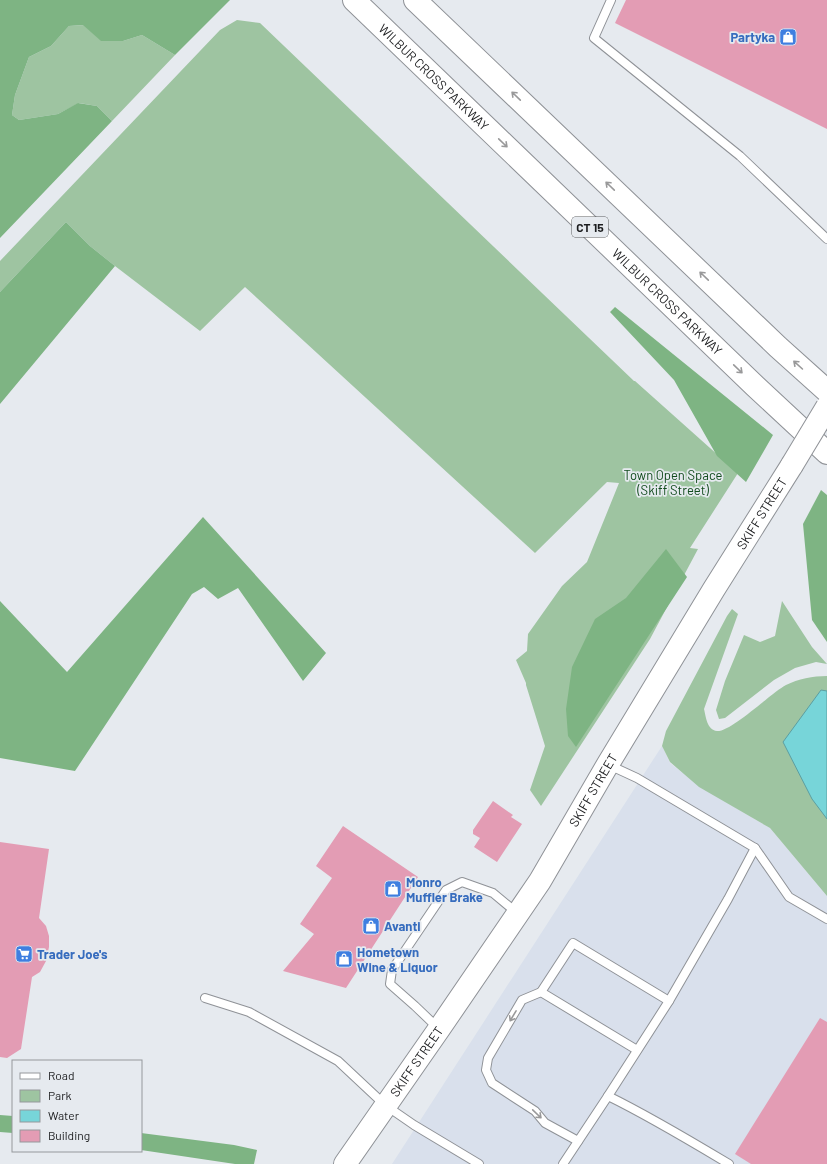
<svg xmlns="http://www.w3.org/2000/svg" width="827" height="1164" font-family="Barlow,sans-serif">
<style>
.built{fill:#d9e0ec}
.green{fill:#9ec4a1}
.forest{fill:#7eb483}
.water{fill:#77d5d9;stroke:#5c9ea1}
.building{fill:#e39cb4}
.lines{fill:none;stroke-linecap:round;stroke-linejoin:round}
.service-casing{stroke:#8f9297;stroke-width:10}
.secondary-casing{stroke:#8f9297;stroke-width:24}
.motorway-casing{stroke:#8f9297;stroke-width:24}
.service{stroke:#fff;stroke-width:8}
.secondary{stroke:#fff;stroke-width:22}
.motorway{stroke:#fff;stroke-width:22}
.secondary-bridge-casing{stroke:#8f9297;stroke-width:24;stroke-linecap:butt}
.secondary-bridge{stroke:#fff;stroke-width:22}
.oneway{stroke:#99999a}
.labels{text-anchor:middle;dominant-baseline:central;stroke-width:3.5;stroke-linejoin:round;paint-order:stroke}
.shield{fill:#e6eaef;stroke:#595a5d;stroke-width:1}
.shield-label{font-size:12px;font-weight:bold;fill:#1c1d1f}
.shop-label{font-size:13px;font-weight:bold;fill:#366cbe;stroke:#e6eaef;text-anchor:start}
.street-label{font-size:13px;fill:#1c1d1f;stroke:#e6eaef}
.park-label{font-size:13px;fill:#114b1d;stroke:#e6eaef}
</style>
<rect width="100%" height="100%" fill="#e6eaef"/>
<path class="built" d="M662 746 670 763 702 788 770 828 827 896V1164H392Z"/>
<g class="green">
<path d="M237 20 260 23 634 381H635L738 473 690 548 698 549 650 639 541 806 530 790 545 746 526 685V683L516 660 527 651 528 634 562 586 587 562 619 483 607 482 535 553 245 287 200 331 115 266 90 246 66 222 0 292V261L220 30Z"/>
<path d="M84 25 102 41H123L142 35 175 55 112 121 97 106 79 103 58 114 19 120 12 115 15 95 29 57 51 46 69 26Z"/>
<path d="M782 601 812 647 827 664 816 662 795 668 774 680 725 718 719 719 716 710 725 681 744 635 760 642 775 636Z"/>
<path d="M732 609 738 614 704 709C706 717 707 730 717 731 731 732 771 693 786 685 798 679 813 676 827 676V896L770 828 699 787 670 762 662 746 666 731 727 616Z"/>
</g>
<g class="forest">
<path d="M0 0H230L175 55 142 35 123 41H101L83 25 69 26 51 46 29 57 15 95 12 115 19 120 58 114 78 103 97 106 112 121 0 238Z"/>
<path d="M66 222 90 246 115 266 0 404V292Z"/>
<path d="M615 307 773 435 746 482 717 456 674 380 610 312Z"/>
<path d="M821 490 827 495V642L812 620 803 524Z"/>
<path d="M203 517 326 653 303 681 238 588 218 599 204 587 192 594 75 771 0 758V601L67 672Z"/>
<path d="M666 549 687 577 576 747 568 736 566 709 572 667 595 619 626 598Z"/>
<path d="M0 1115 13 1116V1133L0 1132Z"/>
<path d="M141 1133 234 1145 257 1150 254 1164H235L141 1150Z"/>
</g>
<path class="water" d="M821 690 827 691V819L812 799 783 742Z"/>
<g class="building">
<path d="M626 0H827V129L615 23Z"/>
<path d="M493 801 513 815 511 817 522 824 497 862 474 847 480 838 473 834V830Z"/>
<path d="M343 826 418 877 346 988 283 971 314 934 300 924 332 878 316 866Z"/>
<path d="M0 842 49 849 39 918 46 926 49 936V947L46 961 40 972 32 977 21 1049 7 1058 0 1057Z"/>
<path d="M820 1018 827 1022V1164H751L735 1154Z"/>
</g>
<g class="lines">
<defs>
<g id="service">
<path d="M611 0 594 38 740 156 827 239"/>
<path d="M755 848 789 897 827 919"/>
<path d="M541 992 637 1050"/>
<path d="M205 998 249 1012 338 1061 385 1105 414 1125 479 1164"/>
<path d="M438 1028 415 1006 390 984 392 970 446 890 462 882 493 893 517 913"/>
<path d="M608 1096 669 1001 728 899 755 848 637 778 609 765"/>
<path d="M578 1141 545 1123 535 1111 492 1083 486 1070 488 1058 522 1000 541 992 573 943 669 1001"/>
<path d="M563 1164 608 1096C649 1116 689 1140 729 1164"/>
</g>
<g id="secondary">
<path id="s1" d="M345 1164 439 1029 540 881 608 764 714 589 792 465"/>
</g>
<g id="motorway">
<path id="s2" d="M354 0 755 386 827 453"/>
<path d="M415 0 778 347 827 391"/>
</g>
</defs>
<use href="#service" class="service-casing"/>
<use href="#secondary" class="secondary-casing"/>
<use href="#motorway" class="motorway-casing"/>
<use href="#service" class="service"/>
<use href="#secondary" class="secondary"/>
<use href="#motorway" class="motorway"/>
<defs>
<path id="secondary-bridge" d="M792 465 827 407"/>
</defs>
<use href="#secondary-bridge" class="secondary-bridge-casing"/>
<use href="#secondary-bridge" class="secondary-bridge"/>
</g>
<defs><path id="oneway-shaft" d="M-6 0H5M1.5-3L5.5 0L1.5 3" fill="none" stroke-width="1.6" stroke-linecap="round" stroke-linejoin="round"/></defs>
<g class="oneway">
<use href="#oneway-shaft" transform="translate(516 96) rotate(-136)"/>
<use href="#oneway-shaft" transform="translate(503 143) rotate(44)"/>
<use href="#oneway-shaft" transform="translate(610 186) rotate(-136)"/>
<use href="#oneway-shaft" transform="translate(704 276) rotate(-136)"/>
<use href="#oneway-shaft" transform="translate(798 365) rotate(-138)"/>
<use href="#oneway-shaft" transform="translate(738 369) rotate(44)"/>
<use href="#oneway-shaft" transform="translate(513 1016) rotate(121)"/>
<use href="#oneway-shaft" transform="translate(537 1114) rotate(44)"/>
</g>
<defs>
<symbol id="shop-square" viewBox="-11 -11 22 22"><rect x="-9" y="-9" width="18" height="18" rx="4" fill="#3f7fe0" stroke="#e6eaef"/><path d="M-5-2.5h2.3a2.7 3.5 0 0 1 5.4 0H5L5.5 6h-11ZM-1.5-2.5h3a1.5 2.3 0 0 0-3 0Z" fill="#fff"/></symbol>
<symbol id="supermarket-square" viewBox="-11 -11 22 22"><rect x="-9" y="-9" width="18" height="18" rx="4" fill="#3f7fe0" stroke="#e6eaef"/><path d="M-6-5.5h2.5l.6 2H6L4.5 2H-2.5L-4.4-4H-6ZM-1.5 3.2a1.3 1.3 0 1 0 .1 0ZM3 3.2a1.3 1.3 0 1 0 .1 0Z" fill="#fff"/></symbol>
</defs>
<g fill-rule="evenodd">
<use href="#shop-square" x="778" y="27" width="20" height="20"/>
<use href="#shop-square" x="383" y="879" width="20" height="20"/>
<use href="#shop-square" x="361" y="916" width="20" height="20"/>
<use href="#supermarket-square" x="14" y="944" width="20" height="20"/>
<use href="#shop-square" x="334" y="949" width="20" height="20"/>
</g>
<g class="labels">
<rect class="shield" x="572" y="217" width="36" height="20" rx="3"/>
<g class="shield-label">
<text x="590" y="227">CT 15</text>
</g>
<g class="shop-label">
<text x="775" y="37" text-anchor="end">Partyka</text>
<text x="406" y="882">Monro<tspan x="406" dy="15">Muffler Brake</tspan></text>
<text x="384" y="926">Avanti</text>
<text x="357" y="952">Hometown<tspan x="357" dy="15">Wine &amp; Liquor</tspan></text>
<text x="37" y="954">Trader Joe's</text>
</g>
<g class="street-label">
<text stroke="none"><textPath href="#s2" startOffset="111">WILBUR CROSS PARKWAY</textPath></text>
<text stroke="none"><textPath href="#s2" startOffset="435">WILBUR CROSS PARKWAY</textPath></text>
<text stroke="none"><textPath href="#s1" startOffset="773">SKIFF STREET</textPath></text>
<text stroke="none"><textPath href="#s1" startOffset="449">SKIFF STREET</textPath></text>
<text stroke="none"><textPath href="#s1" startOffset="125">SKIFF STREET</textPath></text>
</g>
<g class="park-label">
<text x="673" y="475">Town Open Space<tspan x="673" dy="15">(Skiff Street)</tspan></text>
</g>
</g>
<rect x="12" y="1060" width="130" height="92" fill="#e6eaef" stroke="#95989c"/>
<rect x="20" y="1073" width="20" height="6" fill="#ffffff" stroke="#95989c"/>
<text x="48" y="1080" font-size="12" fill="#1c1d1f">Road</text>
<rect x="20" y="1090" width="20" height="12" fill="#9ec4a1" stroke="#95989c"/>
<text x="48" y="1100" font-size="12" fill="#1c1d1f">Park</text>
<rect x="20" y="1110" width="20" height="12" fill="#77d5d9" stroke="#95989c"/>
<text x="48" y="1120" font-size="12" fill="#1c1d1f">Water</text>
<rect x="20" y="1130" width="20" height="12" fill="#e39cb4" stroke="#95989c"/>
<text x="48" y="1140" font-size="12" fill="#1c1d1f">Building</text>
</svg>
